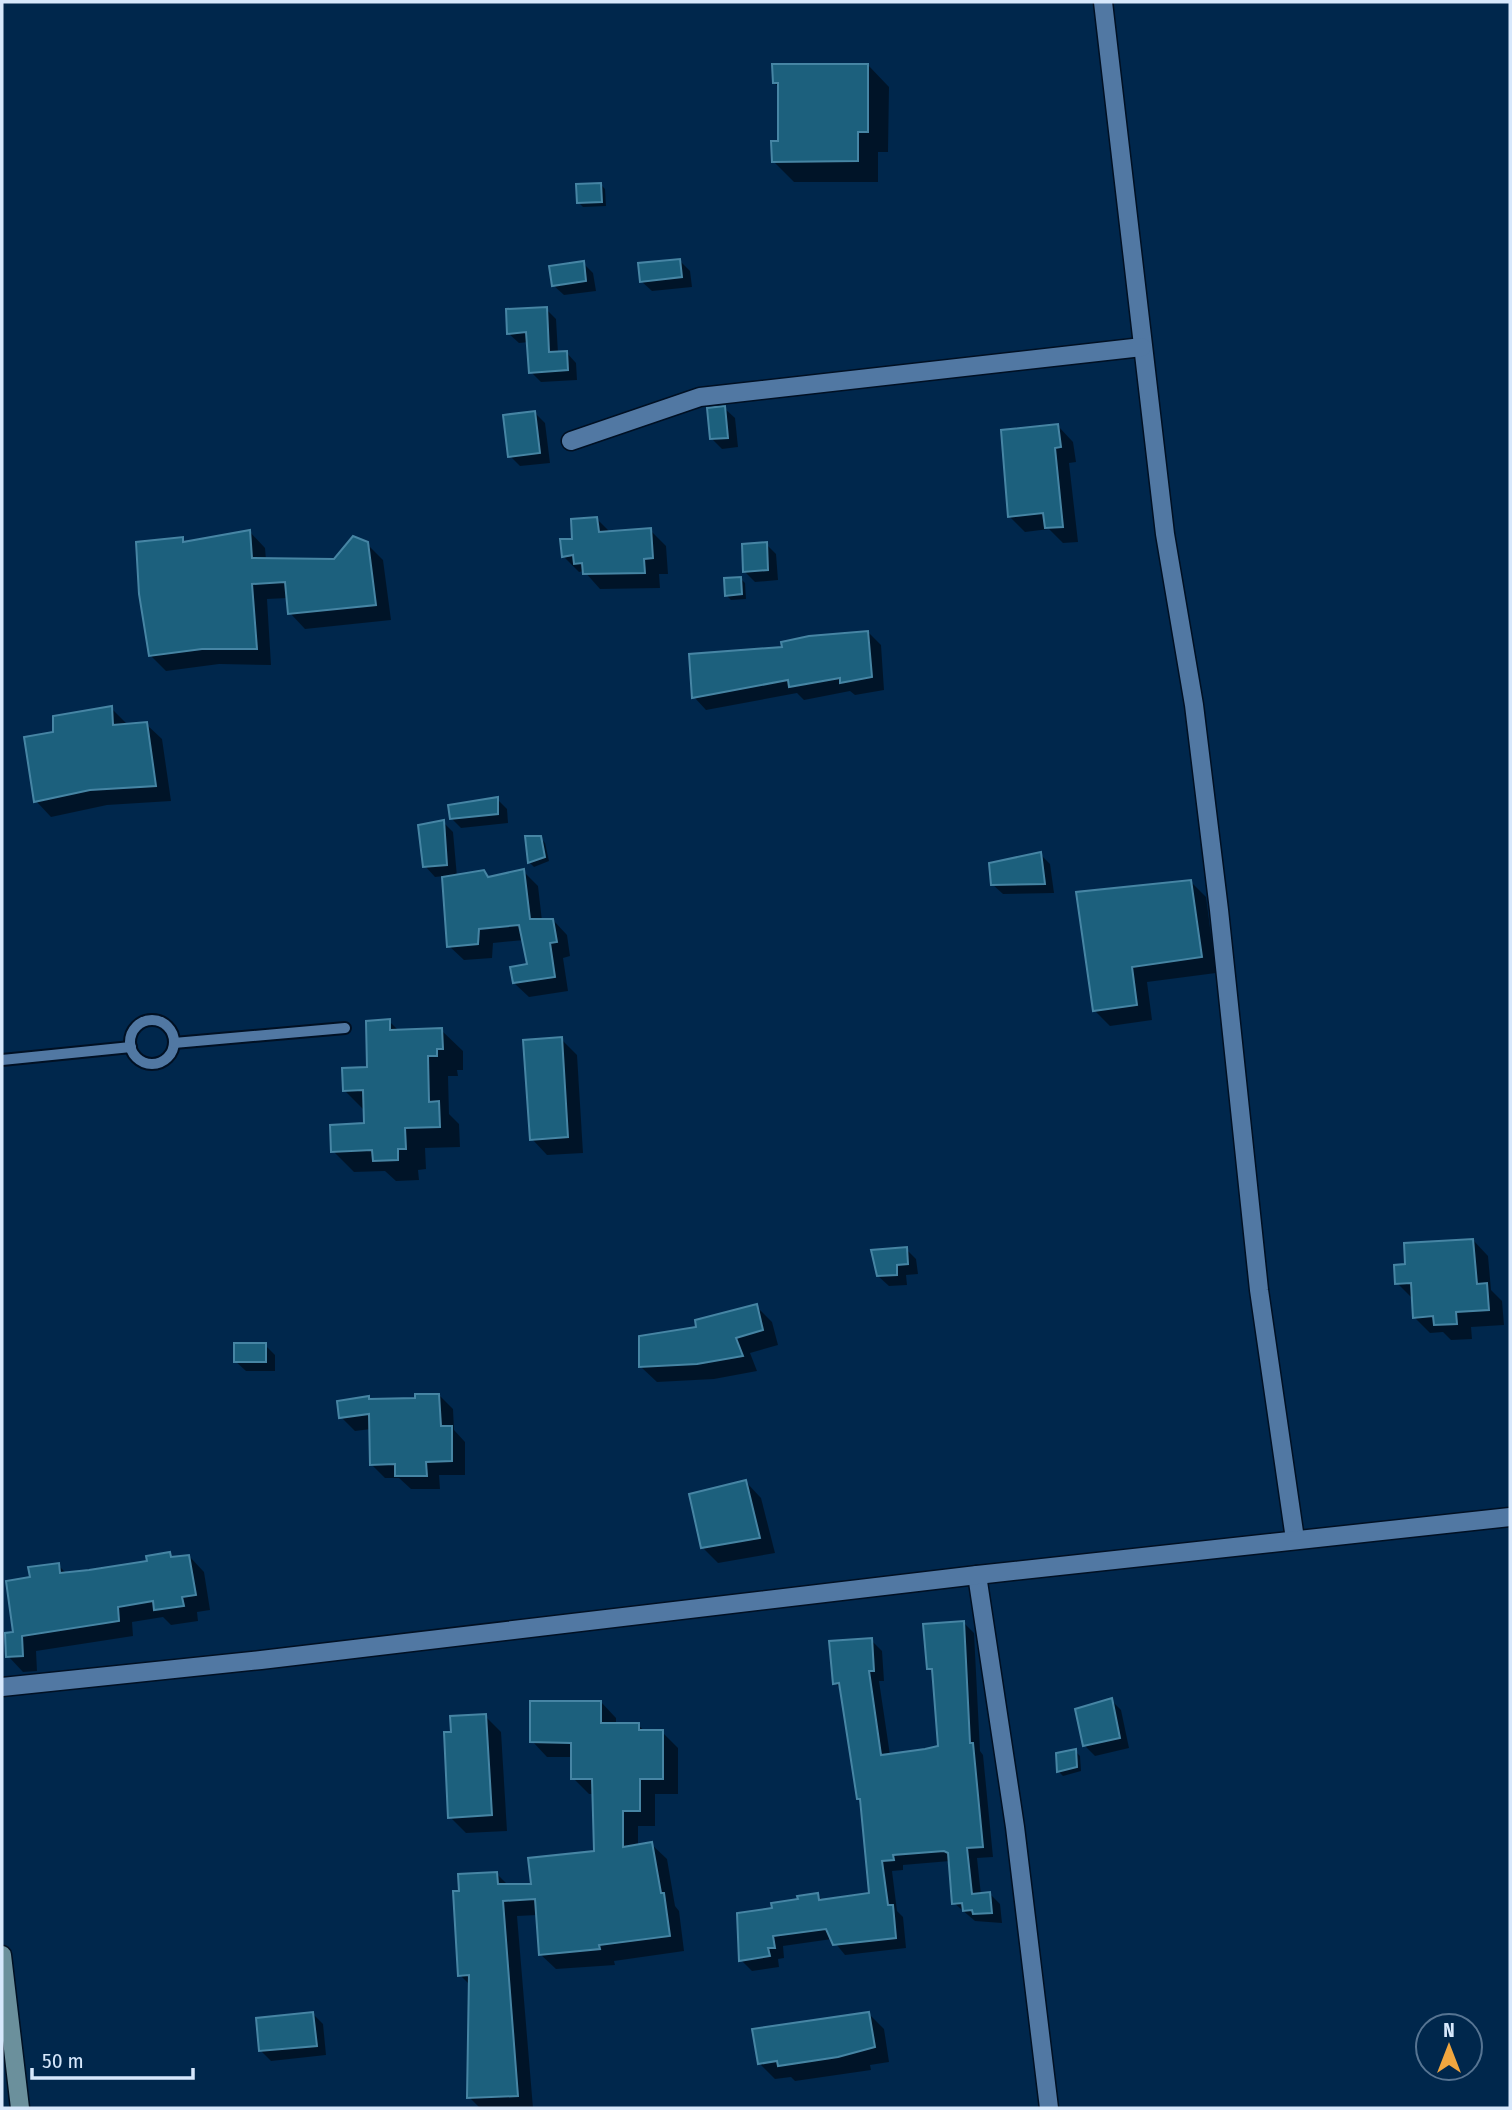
<svg xmlns="http://www.w3.org/2000/svg" width="1512" height="2110" font-family="'Fira Sans Condensed',sans-serif">
<style>
.shadow{fill:#0007}
.building{fill:#1c607d;stroke:#4685a4;stroke-width:2}
.lines{fill:none;stroke-linecap:round;stroke-linejoin:round}
.service-casing{stroke:#001023;stroke-width:14}
.minor-casing{stroke:#001023;stroke-width:21}
.secondary-casing{stroke:#001023;stroke-width:21}
.service{stroke:#5178a3;stroke-width:10}
.minor{stroke:#5178a3;stroke-width:18}
.secondary{stroke:#6b909c;stroke-width:18}
</style>
<rect width="100%" height="100%" fill="#00274c"/>
<g class="shadow">
<path d="M868 65 889 87 888 152H878V182H794L773 161 780 142V88L774 83Z"/>
<path d="M600 184 605 189 606 206 583 207 579 203Z"/>
<path d="M680 261 690 271 692 287 652 291 641 281Z"/>
<path d="M583 263 593 273 596 291 564 295 553 285Z"/>
<path d="M546 309 556 319 558 353 566 352 576 363 577 380 541 382 531 372 529 342 519 343 508 333Z"/>
<path d="M724 408 735 418 738 447 722 449 712 439Z"/>
<path d="M535 413 545 423 550 463 520 466 510 456Z"/>
<path d="M1058 426 1073 442 1076 462 1069 463 1078 542 1063 543 1049 529 1025 532 1009 516Z"/>
<path d="M597 519 611 533 650 530 666 546 668 574H659L660 588 600 589 584 571 579 572 563 556Z"/>
<path d="M250 532 265 548 266 560H334L367 544 383 560 391 620 305 629 290 613 288 598 267 599 271 665 219 664 166 671 150 655 182 539 186 543Z"/>
<path d="M766 544 776 554 778 580 755 582 745 572Z"/>
<path d="M740 578 745 583 746 599 731 600 726 595Z"/>
<path d="M868 632 881 645 884 690 855 695 850 691 804 700 797 693 706 710 694 697 784 648Z"/>
<path d="M111 708 127 724H146L162 739 171 801 107 805 51 817 36 801 55 734Z"/>
<path d="M497 799 507 809 508 823 461 828 451 818Z"/>
<path d="M443 822 453 832 457 877 483 872 490 878 523 871 538 886 542 921 553 920 567 935 570 956 563 958 568 991 529 997 514 983 529 966 524 940 493 943 492 958 464 960 449 946 444 876 435 877 425 866Z"/>
<path d="M540 838 545 843 549 861 534 867 529 862Z"/>
<path d="M1040 854 1050 864 1054 893 1003 894 992 884Z"/>
<path d="M1190 881 1206 897 1216 973 1147 982 1152 1020 1110 1026 1094 1010 1150 884Z"/>
<path d="M389 1021 400 1032 441 1030 463 1051V1070H457L458 1076H448L449 1114 459 1124 460 1147 425 1148 426 1169 418 1170 419 1180 396 1181 385 1171 354 1172 333 1151 366 1125V1112L344 1090 369 1069Z"/>
<path d="M561 1039 577 1055 583 1153 547 1155 532 1139Z"/>
<path d="M1473 1240 1488 1256 1491 1290 1502 1301 1504 1325 1471 1327 1472 1339 1451 1340 1443 1332 1430 1333 1414 1317 1413 1299 1397 1283 1407 1266Z"/>
<path d="M906 1249 916 1259 918 1274 906 1275 907 1285 889 1286 878 1276 873 1251Z"/>
<path d="M756 1306 772 1322 778 1345 750 1353 757 1371 714 1379 657 1382 641 1367 698 1329Z"/>
<path d="M265 1345 275 1355V1371H246L235 1361Z"/>
<path d="M439 1395 453 1409 454 1430 465 1442V1475H439L440 1489H411L399 1478H385L371 1464V1429L355 1431 341 1417 371 1401 417 1400Z"/>
<path d="M746 1482 761 1498 775 1553 718 1563 702 1547Z"/>
<path d="M169 1554 174 1559 189 1556 204 1572 210 1610 197 1612 198 1621 171 1625 163 1617 132 1622 133 1636 36 1651 37 1671 23 1672 8 1656 32 1579 58 1565 67 1574 149 1562Z"/>
<path d="M963 1622 974 1633 980 1751 983 1755 993 1857 977 1858 981 1895 990 1894 1000 1904 1002 1923 975 1921 954 1903 950 1861 903 1865V1870L892 1871 897 1911 903 1917 906 1948 845 1955 832 1939 783 1946 784 1958 778 1959 779 1967 752 1971 741 1960 774 1909 817 1895 824 1901 871 1895 862 1802 859 1798 842 1690 835 1683 871 1640 882 1651 884 1681H879L890 1755 940 1748 934 1673 929 1668Z"/>
<path d="M1111 1700 1121 1710 1129 1748 1095 1756 1085 1746Z"/>
<path d="M601 1702 616 1718V1725H638L646 1732H662L678 1748V1794H655V1826H638V1846L651 1844 667 1859 675 1906 679 1911 684 1951 614 1961 615 1965 556 1969 540 1954 538 1915 517 1916 533 2108H480L469 2097 470 1985 460 1975 461 1893 496 1873 509 1886H533L595 1852 594 1794H589L573 1778V1757H547L532 1741Z"/>
<path d="M485 1716 501 1732 507 1831 466 1833 450 1817Z"/>
<path d="M1075 1751 1080 1756 1081 1771 1063 1776 1058 1771Z"/>
<path d="M313 2014 323 2024 326 2055 271 2061 261 2051Z"/>
<path d="M869 2014 884 2029 889 2062 870 2065 871 2070 795 2081 791 2077 775 2079 759 2063Z"/>
</g>
<g class="building">
<path d="M772 64H868V132H858V161L772 162 771 141H778V83H773Z"/>
<path d="M601 183 602 202 577 203 576 184Z"/>
<path d="M680 259 682 277 640 282 638 263Z"/>
<path d="M584 261 586 281 552 286 549 266Z"/>
<path d="M547 307 549 352 567 351 568 370 529 373 526 332 507 334 506 309Z"/>
<path d="M725 406 728 438 710 439 707 408Z"/>
<path d="M535 411 540 453 508 457 503 415Z"/>
<path d="M1058 424 1061 447 1055 448 1063 527 1045 528 1043 513 1008 517 1001 430Z"/>
<path d="M597 517 599 532 651 528 653 558 644 559 645 573 583 574 582 563 574 564 573 555 562 557 560 539H572L571 519Z"/>
<path d="M250 530 252 558 334 559 353 536 368 542 376 605 288 614 285 582 252 584 257 649H202L149 656 139 594 136 542 183 537V542Z"/>
<path d="M767 542 768 570 743 572 742 544Z"/>
<path d="M741 577 742 594 725 596 724 578Z"/>
<path d="M868 631 872 677 840 683V678L789 687 788 680 692 698 689 654 782 647 781 642 809 636Z"/>
<path d="M112 706 113 725 147 722 156 786 90 790 34 802 24 737 53 732V716Z"/>
<path d="M498 797V814L450 819 448 805Z"/>
<path d="M444 820 447 865 423 867 418 825Z"/>
<path d="M525 836H541L545 857 528 863Z"/>
<path d="M1041 852 1045 884 991 885 989 863Z"/>
<path d="M524 869 530 919H553L557 942 550 943 555 977 513 983 510 967 527 964 519 925 479 929 478 944 447 947 442 877 484 870 488 877Z"/>
<path d="M1191 880 1202 957 1132 967 1137 1005 1093 1011 1076 892Z"/>
<path d="M390 1019V1030L442 1028 443 1049H437V1056H428L429 1102 439 1101 440 1127 405 1128 406 1149H398V1160L373 1161 372 1150 331 1152 330 1125 364 1123 363 1090 343 1091 342 1068 367 1067 366 1021Z"/>
<path d="M562 1037 568 1137 530 1140 523 1040Z"/>
<path d="M1473 1239 1477 1284 1487 1283 1489 1310 1456 1312 1457 1324 1434 1325 1433 1316 1413 1318 1411 1283 1395 1284 1394 1265 1405 1264 1404 1243Z"/>
<path d="M907 1247 908 1264 897 1265V1275L877 1276 871 1250Z"/>
<path d="M757 1304 763 1330 736 1338 743 1356 697 1364 639 1367V1336L696 1327 695 1320Z"/>
<rect x="234" y="1343" width="32" height="19"/>
<path d="M415 1394H439L441 1426H452V1461L426 1462 427 1476H395V1464L370 1465 369 1414 339 1418 337 1401 369 1396V1399L415 1398Z"/>
<path d="M746 1480 760 1538 701 1548 689 1494Z"/>
<path d="M170 1552 171 1557 189 1555 196 1595 182 1597 184 1606 154 1610 153 1601 118 1607 119 1621 22 1636 23 1656 6 1657 5 1633 13 1632 6 1581 30 1577 28 1567 59 1563 60 1573 89 1570 147 1561 146 1556Z"/>
<path d="M964 1621 970 1743H973L983 1847 967 1848 972 1894 990 1892 992 1913 973 1914 972 1910 963 1911 962 1903 952 1904 948 1853 944 1851 893 1855 894 1860 882 1861 888 1905H893L896 1938 833 1945 826 1929 773 1936 775 1948H768L770 1956 739 1961 737 1913 772 1908 771 1903 798 1899 797 1896 818 1893 819 1900 869 1893 860 1799H857L839 1683 833 1684 829 1641 872 1638 874 1671H869L881 1755 925 1749 938 1746 932 1669H927L923 1624Z"/>
<path d="M1112 1698 1120 1738 1083 1746 1075 1709Z"/>
<path d="M530 1701H601V1723H639V1730H663V1779H640V1811H623V1847L652 1842 661 1893H664L670 1936 599 1945 600 1949 539 1955 535 1899 503 1901 518 2096 467 2098 469 1975 458 1976 453 1891H459L458 1874 497 1872 498 1884H531L528 1858 594 1851 592 1779H571V1743L530 1742Z"/>
<path d="M486 1714 492 1815 448 1818 444 1732H451L450 1716Z"/>
<path d="M1076 1749 1077 1767 1057 1772 1056 1753Z"/>
<path d="M313 2012 317 2046 259 2051 256 2018Z"/>
<path d="M869 2012 875 2047 838 2057 778 2066 777 2061 758 2064 752 2029Z"/>
</g>
<g class="lines">
<defs>
<g id="service">
<circle cx="152" cy="1042" r="22"/>
<path d="M174 1043 345 1028"/>
<path d="M2 1060 131 1047"/>
</g>
<g id="minor">
<path d="M1103 2 1165 534 1194 705 1219 910 1259 1290 1295 1539"/>
<path d="M571 441 700 397 1142 347"/>
<path d="M977 1575 1015 1827 1049 2108"/>
<path d="M2 1687 261 1660 977 1575 1510 1517"/>
</g>
<path id="secondary" d="M2 1955 20 2108"/>
</defs>
<use href="#service" class="service-casing"/>
<use href="#minor" class="minor-casing"/>
<use href="#secondary" class="secondary-casing"/>
<use href="#service" class="service"/>
<use href="#minor" class="minor"/>
<use href="#secondary" class="secondary"/>
</g>
<rect width="1512" height="2110" fill="none" stroke="#d7e8fc" stroke-width="7"/>
<g transform="translate(1449 2047)"><circle r="33" fill="#00274c" stroke="#567492" stroke-width="2"/>
<path d="M0-5L12 26L0 18L-12 26Z" fill="#f0a63f"/>
<text y="-10" font-size="19" font-weight="bold" text-anchor="middle" fill="#d7e8fc">N</text>
</g>
<path d="M32 2068v10h161v-10" fill="none" stroke="#d7e8fc" stroke-width="3.5"/>
<text x="42" y="2068" font-size="21" fill="#d7e8fc" stroke="#00274c" stroke-width="5" paint-order="stroke">50 m</text>
</svg>
